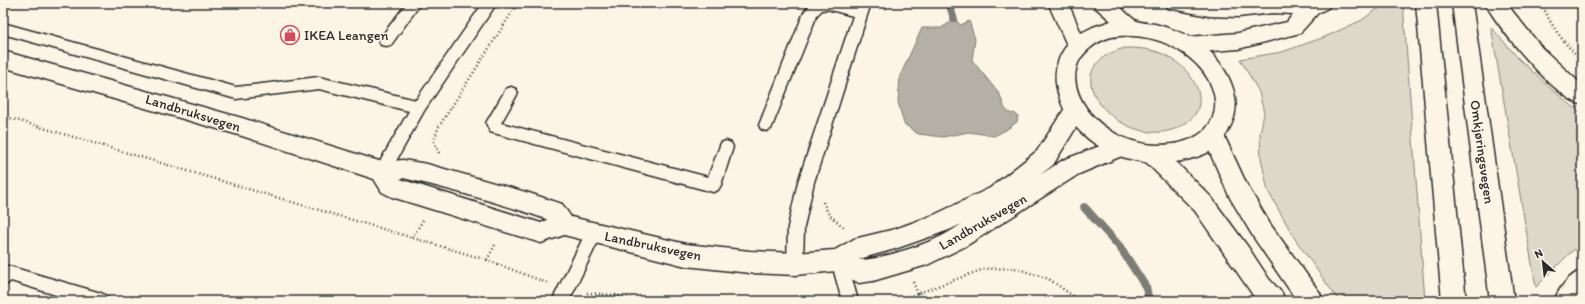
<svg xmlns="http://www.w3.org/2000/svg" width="1585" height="304" font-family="Itim,sans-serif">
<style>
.green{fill:#ded8ca;stroke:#84827a}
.water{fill:#b4b0a5;stroke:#7d7b74}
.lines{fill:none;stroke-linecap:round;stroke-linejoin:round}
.stream{fill:#7d7b74;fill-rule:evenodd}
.service-casing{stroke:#2b2b2b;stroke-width:3}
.tertiary-casing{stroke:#2b2b2b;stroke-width:3}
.secondary-casing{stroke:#2b2b2b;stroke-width:3}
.trunk-casing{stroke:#2b2b2b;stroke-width:3}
.path{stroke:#2b2b2b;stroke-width:2.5;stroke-dasharray:1 3;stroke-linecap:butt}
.service{fill:#fcf5e5;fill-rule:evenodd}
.tertiary{fill:#fcf5e5;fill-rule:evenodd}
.secondary{fill:#fcf5e5;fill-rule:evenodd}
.trunk{fill:#fcf5e5;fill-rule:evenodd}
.labels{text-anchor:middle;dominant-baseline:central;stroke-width:3;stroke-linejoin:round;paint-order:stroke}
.poi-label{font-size:14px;fill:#2b2b2b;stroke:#fcf5e5;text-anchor:start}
.street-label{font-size:14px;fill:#2b2b2b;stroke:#fcf5e5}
</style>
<rect width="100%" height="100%" fill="#fcf5e5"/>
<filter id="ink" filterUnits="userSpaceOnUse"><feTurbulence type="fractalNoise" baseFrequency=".025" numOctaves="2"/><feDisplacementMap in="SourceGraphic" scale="8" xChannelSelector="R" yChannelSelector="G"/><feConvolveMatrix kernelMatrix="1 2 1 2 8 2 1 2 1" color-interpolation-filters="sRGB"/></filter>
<g filter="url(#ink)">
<g class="green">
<path d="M1386 3H1403L1425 301H1339L1295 239 1268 191 1261 158 1260 134 1264 113 1259 92 1240 59 1282 52 1325 37 1362 20Z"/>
<path d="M1491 27 1518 58 1549 87 1582 114V246L1572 251 1536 287Z"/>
<path d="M1125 48C1140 48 1154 49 1167 56 1191 68 1217 105 1183 125 1127 158 1043 69 1125 48Z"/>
</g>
<path class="water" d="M954 20 961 25 969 21 975 39 972 60 1000 95 1005 109 1011 114 1014 113 1018 116 1017 122 1006 130 994 136 969 132 943 137 918 134 904 124 898 102 900 76 922 28H941Z"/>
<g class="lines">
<g class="stream">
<path d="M945 3H953L958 20 957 22H951Z"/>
<path d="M1084 203 1087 204 1123 244 1150 286 1153 301H1145L1143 290 1117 250 1081 210 1080 207 1081 204Z"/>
</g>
<defs>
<g id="service">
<path d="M407 3H421L391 45 386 46 381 45 379 41 381 37Z"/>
<path d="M483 3H497L424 111 387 177 382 178 377 177 374 172 409 111 319 89 236 99 3 34V23L236 87 319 77 416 100Z"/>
<path d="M812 3H842L856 7 857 3H871L814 182 804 227 803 264 801 269 795 271 789 269 787 264 788 227 798 182 853 16 827 9 822 10 817 15 771 129 766 131 761 129 759 125 804 12Z"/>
<path d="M511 87 516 89 518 93 501 123 708 177 721 143 726 141 731 143 733 147 721 185 718 190 713 192 490 132 486 123 506 89Z"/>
<path d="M594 226 600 228 602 233 569 301H552L588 228Z"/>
<path d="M839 253 845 255 847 260 858 301H842L831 260 833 255Z"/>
<path d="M8 266 101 293 107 296 109 301H75L11 281 3 287V267Z"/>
</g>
<path id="tertiary" d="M3 51 242 118 382 162 403 160 427 164 529 193 562 204 571 217 686 244 750 251 795 253 835 250 854 239 895 229 934 215 990 188 1037 151 1067 105 1075 102 1083 105 1086 111 1053 165 1040 175 1063 160 1121 138 1129 141 1132 147 1129 153 1079 174 966 246 927 265 873 281 859 283 836 271 795 275 750 273 686 266 564 235 541 243 392 197 382 192 374 179 242 136 3 67ZM403 178C451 189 499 203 546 219L547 220 541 223 400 179ZM962 224C950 232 937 239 923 244 913 248 867 263 859 259L895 249 949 230Z"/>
<path id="secondary" d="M1048 3H1068L1081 33 1093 27 1111 21 1096 8 1093 3H1116C1122 8 1129 17 1137 21 1142 23 1149 23 1155 24 1177 30 1200 39 1215 57 1230 75 1242 100 1232 123 1228 132 1224 140 1217 146 1210 153 1200 156 1190 159 1143 173 1079 151 1061 102 1053 81 1053 64 1067 45ZM1119 36C1140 35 1162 39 1180 51 1231 83 1229 145 1159 145 1141 145 1122 139 1108 129 1082 112 1060 73 1089 49 1098 41 1107 37 1119 36Z"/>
<g id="trunk">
<path d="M1165 3H1331L1328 8 1318 13 1300 33 1238 49 1188 53 1181 51 1178 45 1181 39 1188 37 1238 33 1287 22 1293 14 1273 13 1238 17 1209 16 1168 8Z"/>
<path d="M1416 3H1436L1466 301H1442Z"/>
<path d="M1452 3H1472L1514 301H1490Z"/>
<path d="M1485 3H1506L1542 48 1582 85V105C1553 96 1500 30 1485 3Z"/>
<path d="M1214 128 1222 131 1247 185 1270 224 1320 293 1323 301H1297L1254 238 1230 198 1203 137 1206 131Z"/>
<path d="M1153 145 1161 147 1211 197 1248 247 1269 279 1282 293 1285 301H1257L1195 211 1145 161 1142 154 1145 147Z"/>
<path d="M1582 270 1581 301H1554C1559 288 1569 275 1582 270Z"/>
</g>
</defs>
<use href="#service" class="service-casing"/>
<use href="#tertiary" class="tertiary-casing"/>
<use href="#secondary" class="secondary-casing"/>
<use href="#trunk" class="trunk-casing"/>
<g class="path">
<path d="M1542 3C1550 26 1565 44 1582 61"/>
<path d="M885 9 887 3"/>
<path d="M3 116 487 260 547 283"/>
<path d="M439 153 434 142 438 128 518 3"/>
<path d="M823 202 829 215 845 228"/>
<path d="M412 238 423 220"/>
<path d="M487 260 496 243"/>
<path d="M913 282 918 294"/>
<path d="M587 293 615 295 639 301"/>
<path d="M897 301 984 269 1015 268 1049 279 1080 301"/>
</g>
<use href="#service" class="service"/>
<use href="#tertiary" class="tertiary"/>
<use href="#secondary" class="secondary"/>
<use href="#trunk" class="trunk"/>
</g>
</g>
<defs>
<symbol id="shop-ring" viewBox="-11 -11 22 22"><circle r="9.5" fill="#fcf5e5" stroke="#d1495b" stroke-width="1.5"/><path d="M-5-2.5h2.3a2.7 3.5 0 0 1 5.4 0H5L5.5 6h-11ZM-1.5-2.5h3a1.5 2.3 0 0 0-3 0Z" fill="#d1495b"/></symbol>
</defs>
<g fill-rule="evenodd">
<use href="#shop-ring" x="279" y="24" width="22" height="22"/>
</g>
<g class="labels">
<g class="poi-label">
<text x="304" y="35">IKEA Leangen</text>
</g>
<g class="street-label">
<text transform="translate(193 113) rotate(17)">Landbruksvegen</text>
<text transform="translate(1482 152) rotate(82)">Omkjøringsvegen</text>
<text transform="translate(983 222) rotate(-30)">Landbruksvegen</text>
<text transform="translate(653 246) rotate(12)">Landbruksvegen</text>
</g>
</g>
<rect width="1585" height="304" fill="none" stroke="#fcf5e5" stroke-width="16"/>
<rect x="8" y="8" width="1569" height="288" fill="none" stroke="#2b2b2b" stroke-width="1.5" filter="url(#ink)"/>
<g transform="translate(1543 262) rotate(332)" stroke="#fcf5e5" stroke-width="3" paint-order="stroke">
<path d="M0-3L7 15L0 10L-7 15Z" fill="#2b2b2b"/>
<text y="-6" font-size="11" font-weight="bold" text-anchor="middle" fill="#2b2b2b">N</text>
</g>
</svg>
